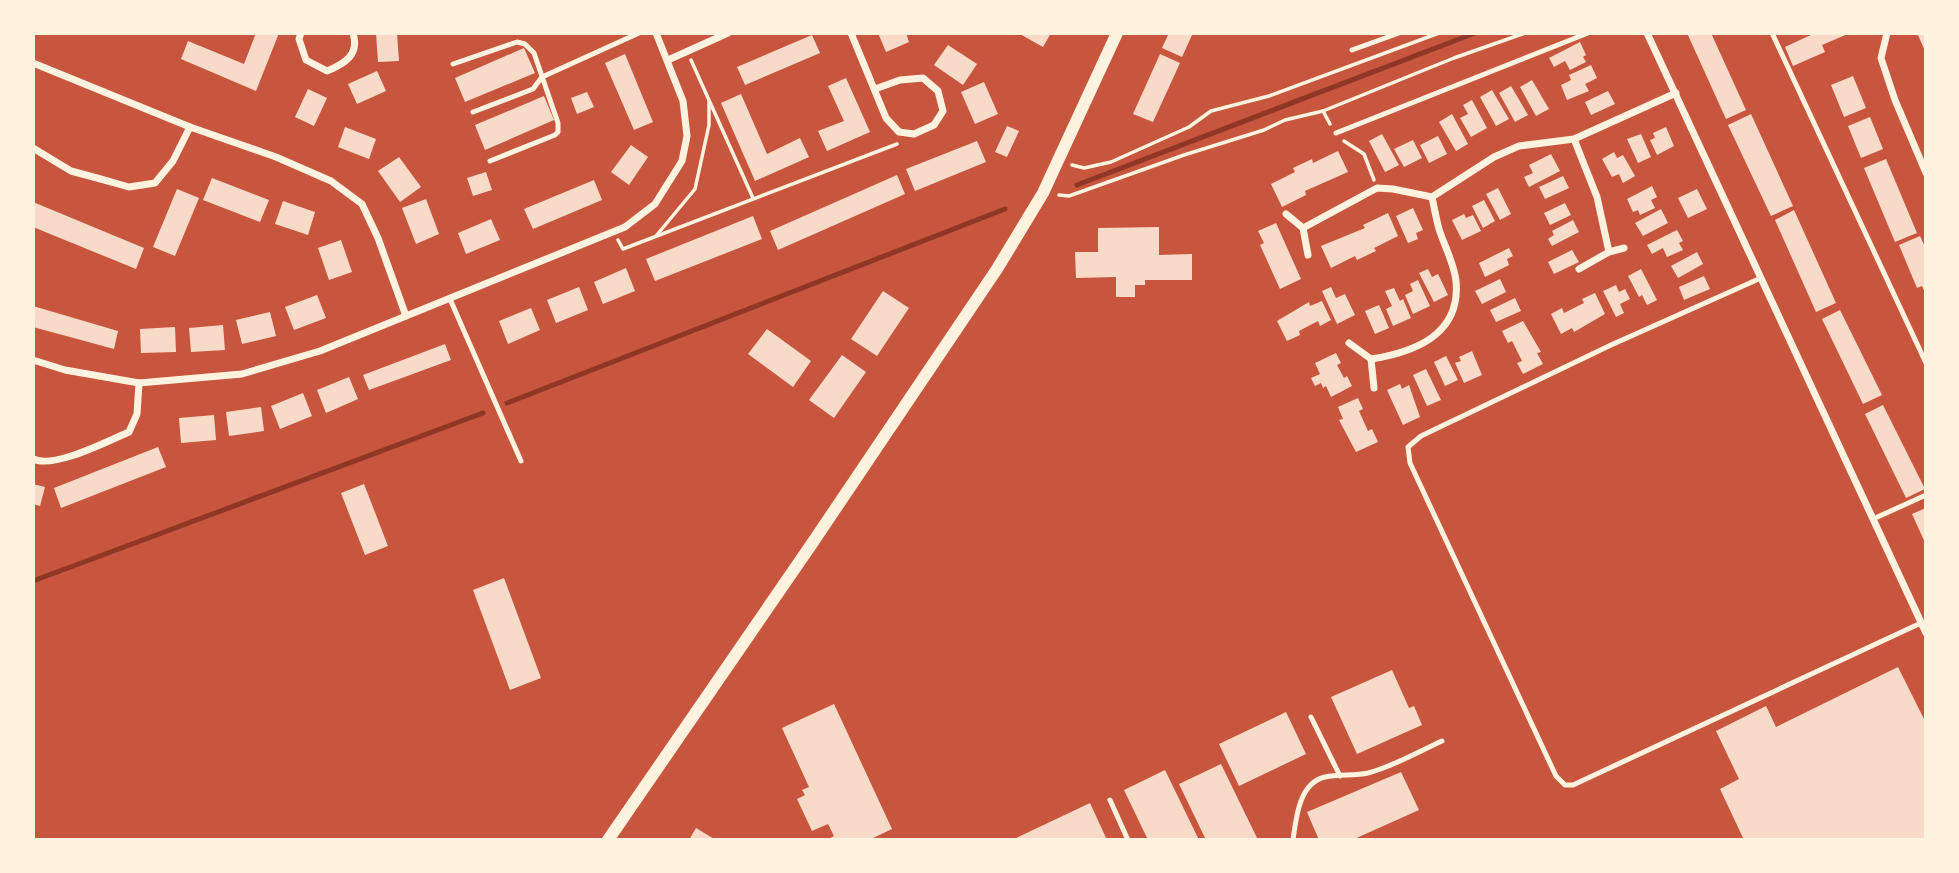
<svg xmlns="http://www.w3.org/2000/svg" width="1959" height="873" font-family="'Fira Sans Condensed',sans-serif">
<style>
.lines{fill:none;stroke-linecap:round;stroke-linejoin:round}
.stream{stroke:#8f3625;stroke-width:5}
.building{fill:#f7dbc8}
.path{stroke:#fff3e0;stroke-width:3.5}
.service{stroke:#fff3e0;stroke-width:5}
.minor{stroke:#fff3e0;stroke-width:7}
.tertiary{stroke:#fff3e0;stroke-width:12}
</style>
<rect width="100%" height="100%" fill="#c8553d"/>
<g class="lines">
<g class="stream">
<path d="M1077 185 1475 33"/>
<path d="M507 403 1005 209"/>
<path d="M33 581 483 413"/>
</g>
</g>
<g class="building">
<path d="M256 33H279L256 91 181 59 188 41 244 64Z"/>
<path d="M376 33H397L399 61 378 62Z"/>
<path d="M878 33H906L909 42 886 52Z"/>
<path d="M1018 33H1051L1043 47Z"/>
<path d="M1169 33H1193L1182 57 1162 48Z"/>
<path d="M1687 33H1711L1746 110 1726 119Z"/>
<path d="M1815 33H1850L1822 45 1825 52 1793 66 1785 47Z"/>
<path d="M1917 33H1926V53Z"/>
<path d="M812 35 820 53 745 85 737 67Z"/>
<path d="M1580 42 1586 55 1583 57 1586 62 1570 70 1565 61 1554 67 1549 58Z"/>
<path d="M948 45 977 64 963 85 934 65Z"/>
<path d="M524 48 535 73 465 102 455 78Z"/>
<path d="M625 54 653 122 634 130 605 63Z"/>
<path d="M1160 54 1180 63 1153 122 1133 114Z"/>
<path d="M1591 65 1597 78 1585 84 1589 91 1567 100 1561 85 1571 80 1569 75Z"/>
<path d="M377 71 386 91 357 104 348 84Z"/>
<path d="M1853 76 1866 108 1844 117 1831 85Z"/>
<path d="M846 78 870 132 827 151 818 131 844 121 828 86Z"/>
<path d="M1532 80 1549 109 1536 116 1520 87Z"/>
<path d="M984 82 998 114 975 124 961 92Z"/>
<path d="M1511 86 1528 115 1515 122 1499 93Z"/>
<path d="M308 89 327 98 314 126 295 117Z"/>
<path d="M1492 90 1509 119 1496 126 1480 97Z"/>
<path d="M1608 91 1615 104 1591 115 1585 102Z"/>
<path d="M587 92 594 107 577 114 571 98Z"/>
<path d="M741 94 767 154 800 138 809 157 755 181 721 103Z"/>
<path d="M544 96 554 120 485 150 475 125Z"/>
<path d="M1472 100 1487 128 1471 137 1460 118 1468 114 1463 105Z"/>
<path d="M1452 114 1468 144 1456 151 1439 122Z"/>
<path d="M1751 114 1793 206 1771 216 1728 125Z"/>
<path d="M1870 117 1883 149 1861 158 1848 126Z"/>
<path d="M1007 126 1019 131 1007 157 995 152Z"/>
<path d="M345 127 376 139 369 159 338 147Z"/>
<path d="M1666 127 1674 146 1657 155 1650 140 1655 138 1653 133Z"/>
<path d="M1382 134 1399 165 1385 172 1369 141Z"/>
<path d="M1641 134 1651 157 1638 163 1627 139Z"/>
<path d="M1438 136 1447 154 1429 163 1420 145Z"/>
<path d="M1413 140 1422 158 1404 167 1394 149Z"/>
<path d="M977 141 986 162 915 191 906 169Z"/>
<path d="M631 145 648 157 629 185 611 172Z"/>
<path d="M1338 151 1348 172 1305 191 1306 195 1282 207 1271 184 1295 172 1293 168 1312 159 1313 163Z"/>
<path d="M1614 152 1617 158 1623 155 1635 176 1623 183 1619 174 1612 177 1602 159Z"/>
<path d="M1551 154 1560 171 1529 187 1524 177 1533 173 1529 165Z"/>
<path d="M399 157 421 187 400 202 378 171Z"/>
<path d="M1886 159 1917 233 1895 242 1864 168Z"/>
<path d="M486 172 492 190 473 196 467 178Z"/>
<path d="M897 175 905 194 778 250 770 231Z"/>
<path d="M1563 176 1569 188 1545 199 1539 187Z"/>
<path d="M212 178 269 200 260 222 203 200Z"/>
<path d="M594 180 602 200 533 229 524 209Z"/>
<path d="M1652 186 1657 197 1651 200 1655 208 1640 215 1638 210 1633 212 1627 199Z"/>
<path d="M1498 188 1511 214 1500 220 1486 194Z"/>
<path d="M177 189 199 198 175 256 153 247Z"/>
<path d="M1697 189 1707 209 1688 218 1678 198Z"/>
<path d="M426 199 439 234 416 244 402 208Z"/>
<path d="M1484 200 1495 221 1483 228 1472 206Z"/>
<path d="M283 201 315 212 308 235 275 224Z"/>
<path d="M33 202 144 248 136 269 33 227Z"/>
<path d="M1565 203 1571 215 1550 225 1544 213Z"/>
<path d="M1413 208 1423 230 1416 233 1418 239 1408 243 1396 216Z"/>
<path d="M1661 209 1668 223 1643 236 1635 223Z"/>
<path d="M1794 210 1836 303 1816 312 1775 220Z"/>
<path d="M1388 213 1398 236 1374 248 1376 251 1357 260 1355 256 1331 268 1321 246 1365 228 1363 225Z"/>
<path d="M1464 214 1466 218 1473 215 1481 231 1462 240 1452 220Z"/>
<path d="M753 216 762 239 655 281 646 259Z"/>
<path d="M491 219 500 240 466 254 458 233Z"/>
<path d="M1573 220 1579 232 1552 246 1548 239 1554 235 1552 231Z"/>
<path d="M1276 223 1301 279 1280 289 1260 245 1264 243 1258 231Z"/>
<path d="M1159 227V255L1192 254V280H1145V285H1135V297H1116V277L1076 278 1075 252H1098V228Z"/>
<path d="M1677 230 1683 241 1679 243 1683 250 1667 257 1663 248 1652 254 1647 245Z"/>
<path d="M1920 236 1926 249V295L1922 286 1917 288 1899 245Z"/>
<path d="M341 240 352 272 329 280 318 248Z"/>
<path d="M1509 248 1513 256 1507 259 1509 265 1485 277 1479 263Z"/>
<path d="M1572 250 1579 262 1554 274 1548 262Z"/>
<path d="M1697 252 1703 264 1678 278 1671 266Z"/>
<path d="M626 268 635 291 603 304 594 282Z"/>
<path d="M1428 269 1432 277 1438 274 1448 295 1434 302 1419 273Z"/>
<path d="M1641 269 1657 300 1647 305 1642 295 1639 297 1628 276Z"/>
<path d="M1704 276 1710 289 1684 300 1679 287Z"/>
<path d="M1500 279 1506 292 1482 304 1475 291Z"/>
<path d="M1418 280 1430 306 1413 314 1405 295 1413 291 1410 284Z"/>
<path d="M1616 285 1619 292 1625 289 1630 299 1620 304 1624 313 1616 317 1603 291Z"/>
<path d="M579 287 588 310 556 323 547 300Z"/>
<path d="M1331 287 1336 298 1345 294 1355 315 1337 324 1322 291Z"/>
<path d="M1394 288 1400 301 1403 299 1411 318 1393 326 1386 309 1392 306 1385 291Z"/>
<path d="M883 291 909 308 877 356 851 339Z"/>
<path d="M1595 293 1605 314 1574 332 1572 328 1561 334 1551 314 1562 308 1564 313 1584 303 1582 299Z"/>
<path d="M317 295 326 318 294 330 285 307Z"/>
<path d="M1515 298 1521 311 1496 322 1490 310Z"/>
<path d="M1322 301 1331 320 1320 326 1318 321 1299 331 1300 335 1287 341 1277 321 1309 302 1310 306Z"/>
<path d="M1379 305 1389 328 1375 334 1365 311Z"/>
<path d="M33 306 118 331 114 349 33 327Z"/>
<path d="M531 308 540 330 508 344 499 321Z"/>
<path d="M1840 310 1882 395 1863 404 1822 319Z"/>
<path d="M270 312 276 336 242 344 236 320Z"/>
<path d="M1523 321 1541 352 1537 353 1543 364 1523 374 1517 363 1522 361 1512 341 1508 343 1502 331Z"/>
<path d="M223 325 225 350 191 352 189 328Z"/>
<path d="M175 327 176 352 141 353 140 329Z"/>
<path d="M767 329 811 361 793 387 748 354Z"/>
<path d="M445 344 451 360 369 390 363 375Z"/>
<path d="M1472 351 1482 375 1464 383 1455 363 1461 361 1459 357Z"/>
<path d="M1336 353 1341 363 1337 365 1344 378 1347 376 1352 386 1331 397 1326 386 1323 388 1321 383 1315 386 1311 378 1320 374 1315 363Z"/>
<path d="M842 355 866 372 834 418 809 400Z"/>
<path d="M1446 356 1458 380 1445 386 1434 362Z"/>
<path d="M1426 369 1441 400 1427 406 1413 375Z"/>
<path d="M349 377 358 399 326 413 317 390Z"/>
<path d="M1400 384 1402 389 1409 385 1420 417 1403 425 1387 390Z"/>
<path d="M303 393 312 416 280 429 271 406Z"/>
<path d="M1358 398 1363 409 1359 411 1368 431 1372 429 1378 442 1356 452 1339 420 1343 419 1338 407Z"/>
<path d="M1883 405 1925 489 1906 498 1865 414Z"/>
<path d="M261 407 264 431 229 436 226 412Z"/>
<path d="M214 415 216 440 181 443 179 418Z"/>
<path d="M158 447 166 467 61 508 54 488Z"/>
<path d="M33 484 45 487 40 506 33 504Z"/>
<path d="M364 484 388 546 365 555 341 493Z"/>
<path d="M1926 508V545L1912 514Z"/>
<path d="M504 578 541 678 510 690 473 590Z"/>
<path d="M1898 667 1926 723V840H1744L1720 789 1739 779 1716 731 1766 706 1776 727Z"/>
<path d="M1392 670 1409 708 1414 706 1422 725 1357 754 1331 697Z"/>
<path d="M834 704 892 829 869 840H827L834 836 828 824 812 831 797 799 805 795 802 790 809 787 782 728Z"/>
<path d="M1286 712 1306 754 1239 786 1219 744Z"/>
<path d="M1221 764 1258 840H1206L1179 784Z"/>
<path d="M1165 770 1199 840H1148L1124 790Z"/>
<path d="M1401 772 1419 810 1352 840H1319L1307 812Z"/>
<path d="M1090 803 1107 840H1012Z"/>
<path d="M696 828 716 840H689Z"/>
</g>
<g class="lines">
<g class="path">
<path d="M691 60 753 198"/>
<path d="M1323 111 1330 124"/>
<path d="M1344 141 1364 154 1374 180"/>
<path d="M1072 165 1084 168 1111 162 1189 127 1211 111 1269 96 1439 33"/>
<path d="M1059 195 1069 196 1184 155 1264 130 1285 120 1323 111 1454 58 1525 33"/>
<path d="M656 236 695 189 709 125V102"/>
<path d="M618 240 623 249 897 144"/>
</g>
<g class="service">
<path d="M1772 33 1926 363"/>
<path d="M1352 50 1399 33"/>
<path d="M453 64 517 42 525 44 534 53 558 123V132L555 135 490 161"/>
<path d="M473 112 533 89 542 77 639 33"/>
<path d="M1336 133 1588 33"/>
<path d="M1761 278 1611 345 1421 436 1408 447 1410 463 1556 776 1565 785H1573L1921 623"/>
<path d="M450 299 521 461"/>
<path d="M1873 519 1926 495"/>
<path d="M1311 717 1340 776"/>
<path d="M1110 800 1128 840"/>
<path d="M1293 840C1296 818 1299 783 1325 777 1339 774 1354 776 1368 773 1392 767 1420 751 1442 741"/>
</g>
<g class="minor">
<path d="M301 33 299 39 306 60 327 71C344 64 360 55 353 33"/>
<path d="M851 33 886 118 899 132 914 134 934 125 943 111 938 91 923 78 900 80 875 89"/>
<path d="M1647 33 1926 633"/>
<path d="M1887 33 1881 58 1895 100 1926 173"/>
<path d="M668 60 728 33"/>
<path d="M33 63 190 127 276 157 331 181 362 204 378 238 406 316"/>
<path d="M1574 139 1597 197 1609 252"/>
<path d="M33 148 71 171 97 178 129 187 155 183 173 161 190 127"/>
<path d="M1286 214 1303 228 1308 255"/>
<path d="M1303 228 1377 188 1393 189 1432 197 1494 157 1519 146 1574 139 1676 93"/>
<path d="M1579 269 1609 252 1624 248"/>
<path d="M1349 343 1371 359 1374 388"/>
<path d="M1371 359C1416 352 1461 334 1456 281 1454 263 1444 245 1439 229 1436 218 1434 207 1432 197"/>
<path d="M33 360 65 370 139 383 242 374 320 351 625 227 655 204 682 161 687 136 683 101 656 33"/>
<path d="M33 459C54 469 108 441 129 432L137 414 139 383"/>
</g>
<path class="tertiary" d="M608 840 811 545 997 269 1043 193 1117 33"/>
</g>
<rect width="1959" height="873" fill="none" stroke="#fff3e0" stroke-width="70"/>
</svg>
